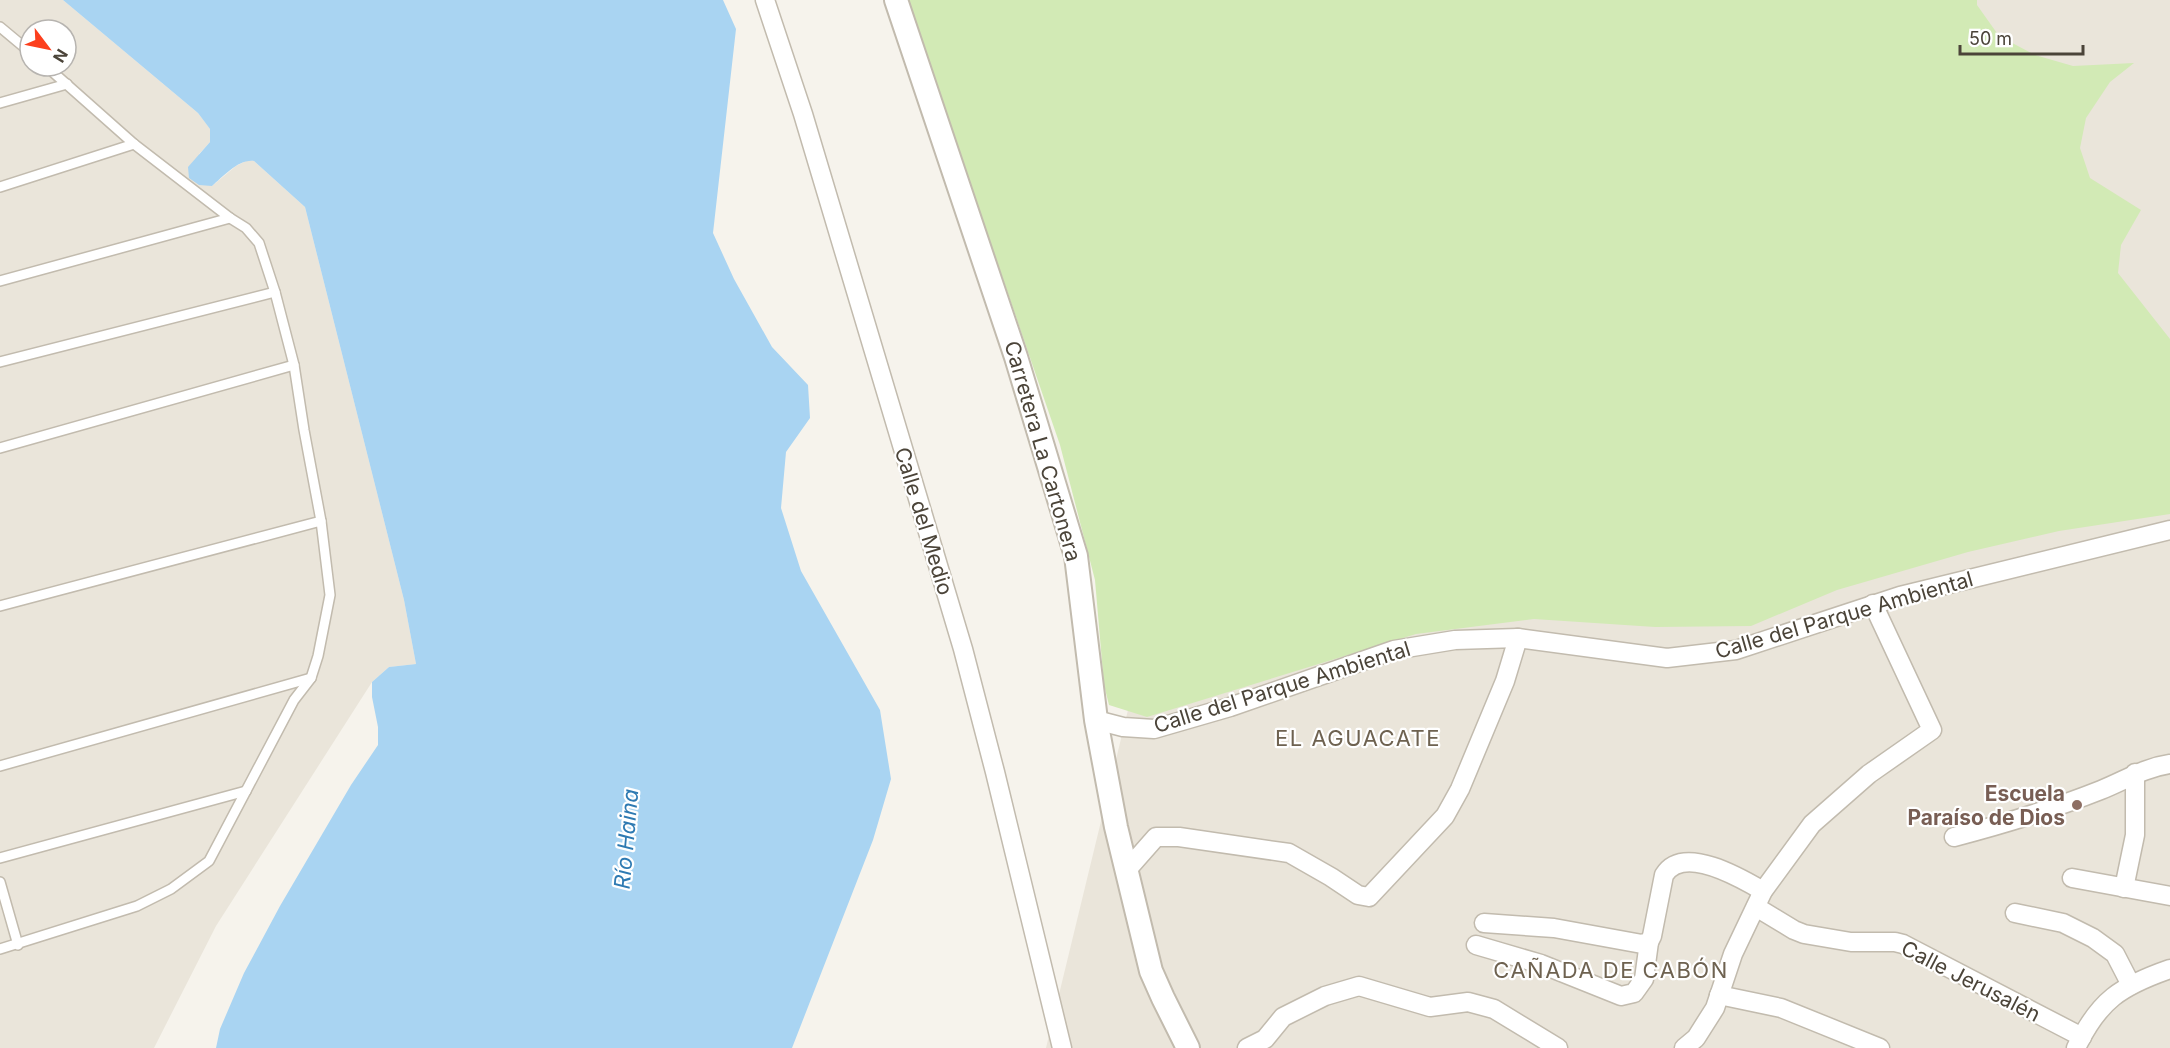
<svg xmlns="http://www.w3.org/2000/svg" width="2170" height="1048" font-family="Inter,sans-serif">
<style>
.residential{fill:#eae5da;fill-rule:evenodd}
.green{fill:#d2eab5}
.water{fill:#a9d4f2}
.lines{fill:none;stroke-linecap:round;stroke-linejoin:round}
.service-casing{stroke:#c2bbae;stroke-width:12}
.minor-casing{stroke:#c2bbae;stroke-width:21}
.tertiary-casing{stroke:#c2bbae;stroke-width:26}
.service{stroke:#fff;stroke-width:9}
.minor{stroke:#fff;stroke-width:18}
.tertiary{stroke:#fff;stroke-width:22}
.education-dot{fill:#8d6e63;stroke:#fff;stroke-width:2}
.labels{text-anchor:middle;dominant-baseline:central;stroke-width:4.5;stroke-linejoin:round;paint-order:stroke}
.street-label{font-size:21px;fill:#4b4439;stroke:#fff}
.education-label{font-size:21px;font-weight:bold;fill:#785e54;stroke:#fff;text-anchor:end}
.neighbourhood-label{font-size:22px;letter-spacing:1.5px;fill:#6e6250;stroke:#fff}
.water-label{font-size:22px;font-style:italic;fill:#2e7ab2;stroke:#fff}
</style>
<rect width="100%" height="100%" fill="#f6f3ec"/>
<g class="residential">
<path d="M0 0H63L198 113 211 130 210 142 199 154 212 186 236 166 248 160 254 161 305 207 404 600 416 664 389 667 372 682 216 926 154 1048H0ZM30 30H66V66H30Z"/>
<path d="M1143 0H2170V1048H1046L1177 508Z"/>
</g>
<path class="green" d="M907 0H1977V5L1999 36 2035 55 2073 66 2134 63 2110 82 2086 118 2080 148 2090 178 2141 210 2121 245 2118 273 2170 339V514L2059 531 1968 552 1837 590 1751 626 1655 627 1534 619 1416 634 1147 717 1109 705 1104 685 1095 580 1060 445Z"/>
<path class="water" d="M63 0H723L736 29 713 233 734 279 772 347 808 385 810 418 786 452 781 508 801 571 880 710 891 779 873 840 792 1048H216L220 1029 244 973 280 906 351 785 378 745V727L372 697V682L389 667 416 664 404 600 305 207 254 161C238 159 223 177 212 186L199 185 189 178 188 167 210 142V129L198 113Z"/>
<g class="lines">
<defs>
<g id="service">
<path d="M0 27 30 52"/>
<path d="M0 103 67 84"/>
<path d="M0 187 134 144"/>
<path d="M0 281 230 218"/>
<path d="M0 362 275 292"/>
<path d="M0 448 294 365"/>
<path d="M0 606 321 521"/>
<path d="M0 766 311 678"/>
<path d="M0 858 246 791"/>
<path d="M0 882 18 945"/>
<path d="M0 949 137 906 171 889 209 861 294 700 311 678 318 656 330 595 321 521 304 430 294 365 275 292 259 243 246 228 230 218 134 144 46 66"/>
</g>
<g id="minor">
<path d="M765 0 803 114 963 649 995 772 1062 1048"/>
<path d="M1096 720 1123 727 1154 729 1230 707 1394 650 1455 640 1518 638 1667 658 1736 650 1900 596 2170 530"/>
<path d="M1954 837C2004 824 2053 809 2101 790 2126 780 2143 768 2170 764"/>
<path d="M1126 871 1156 837H1179L1289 853 1331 877 1358 895 1369 897 1445 816 1460 789 1505 681 1518 638"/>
<path d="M2072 878 2170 896"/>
<path d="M2124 888 2135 835V773"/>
<path d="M1756 907 1794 930 1804 934 1851 942H1895L1903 944 2082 1037"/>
<path d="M2015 913 2063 923 2093 938 2115 954 2131 985"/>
<path d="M1484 923 1554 928 1642 944 1649 942 1652 936 1664 875C1683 844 1741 878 1763 891"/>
<path d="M1476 945 1541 964 1621 996 1634 993 1644 979 1649 942"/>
<path d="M1719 995 1781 1008 1880 1048"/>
<path d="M1247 1048 1265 1039 1283 1017 1325 996 1359 986 1430 1007 1468 1002 1494 1009 1558 1048"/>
<path d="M1684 1048 1696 1038 1715 1008 1733 954 1763 891 1812 824 1869 774 1932 730 1873 604"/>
<path d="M2076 1048C2099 1000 2121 986 2170 969"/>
</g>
<path id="tertiary" d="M896 0 1016 357 1076 556 1096 720 1116 827 1151 971 1163 998 1188 1048"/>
</defs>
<use href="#service" class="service-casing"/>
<use href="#minor" class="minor-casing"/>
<use href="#tertiary" class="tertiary-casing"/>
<use href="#service" class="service"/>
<use href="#minor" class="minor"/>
<use href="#tertiary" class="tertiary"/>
</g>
<circle class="education-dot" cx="2077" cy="805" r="6"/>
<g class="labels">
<g class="street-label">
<text transform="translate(1043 451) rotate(74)">Carretera La Cartonera</text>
<text transform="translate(924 521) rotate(73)">Calle del Medio</text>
<text transform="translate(1844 615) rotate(-16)">Calle del Parque Ambiental</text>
<text transform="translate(1282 687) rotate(-17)">Calle del Parque Ambiental</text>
<text transform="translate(1971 981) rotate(27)">Calle Jerusalén</text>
</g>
<g class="education-label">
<text x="2065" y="793">Escuela<tspan x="2065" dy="24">Paraíso de Dios</tspan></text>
</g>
<g class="neighbourhood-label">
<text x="1358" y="738">EL AGUACATE</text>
<text x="1611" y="970">CAÑADA DE CABÓN</text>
</g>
<g class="water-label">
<text transform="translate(626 839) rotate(-85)">Río Haina</text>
</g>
</g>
<g transform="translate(48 48) rotate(122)"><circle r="28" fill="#ffffff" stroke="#b7b4b0" stroke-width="1.5"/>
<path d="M0-4.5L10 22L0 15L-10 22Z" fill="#fc3f1d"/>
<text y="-9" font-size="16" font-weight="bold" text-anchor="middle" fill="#4b4439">N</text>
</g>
<path d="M1960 45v9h123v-9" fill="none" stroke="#4b4439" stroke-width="3"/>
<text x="1969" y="45" font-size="18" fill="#4b4439" stroke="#ffffff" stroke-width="4.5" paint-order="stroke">50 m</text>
</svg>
